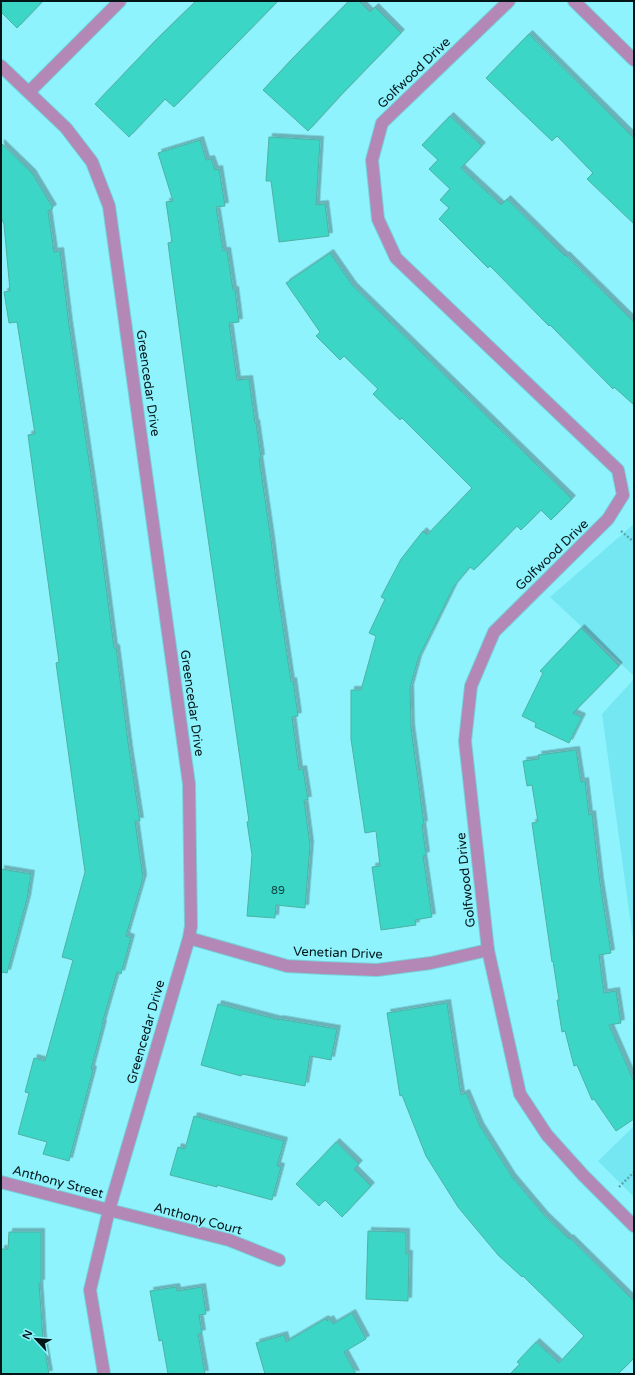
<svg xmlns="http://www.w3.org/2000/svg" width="635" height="1375" font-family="'Varela Round',sans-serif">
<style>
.built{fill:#75e7f3}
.building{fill:#3bd6c5;stroke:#4eb1a5;filter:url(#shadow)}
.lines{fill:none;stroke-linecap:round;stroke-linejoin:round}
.street-casing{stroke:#78d0d8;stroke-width:14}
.path{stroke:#5ea6ad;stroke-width:2.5;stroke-dasharray:2 2;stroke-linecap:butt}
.street{stroke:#b387b6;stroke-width:12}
.labels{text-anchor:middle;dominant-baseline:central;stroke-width:3;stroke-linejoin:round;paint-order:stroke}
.number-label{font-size:11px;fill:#104643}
.street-label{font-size:13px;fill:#021618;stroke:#8ff3fd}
</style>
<defs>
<filter id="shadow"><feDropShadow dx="3.5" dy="-3.5" stdDeviation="0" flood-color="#0004"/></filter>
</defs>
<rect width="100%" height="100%" fill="#8ff3fd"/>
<g class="built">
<path d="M634 524V676L550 597Z"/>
<path d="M634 679V947L602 714Z"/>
<path d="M634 1126V1197L598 1161Z"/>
</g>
<g class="building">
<path d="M1 1H43L17 28 1 12Z"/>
<path d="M196 1H278L174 107 165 99 129 137 95 104 156 40Z"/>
<path d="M349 1H359L370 12 375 7 401 33 340 96 308 131 263 90 293 58Z"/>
<path d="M529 34 634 138V224L587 179 593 173 557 136 552 141 486 78Z"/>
<path d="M450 116 482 146 461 168 501 205 507 199 565 256 566 255 634 322V405L614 387 613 389 550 325 549 326 490 266 488 268 439 219 449 208 440 200 450 189 429 169 438 160 422 145Z"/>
<path d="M269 137 320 140 316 205 325 204 329 236 279 242 271 181H266Z"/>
<path d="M200 140 206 160 211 159 215 170 219 169 225 206 216 207 223 251H227L233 290H235L239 322 229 323 237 380 249 379 255 423H256L261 458H259L271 540 277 588 291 682 293 681 298 716 292 717 299 770 303 769 308 800H304L310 845 305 908 276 905 275 918 247 916 252 855 247 822 249 821 198 469 168 243 172 242 166 202 173 201 158 153Z"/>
<path d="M1 143 32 173 53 208 48 211 54 252 60 251 69 325 95 502 114 648H116L129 750 140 821H135L143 878 126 936 131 938 121 974 117 972 102 1024H103L91 1069 93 1070 69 1161 43 1154 47 1142 18 1134 29 1093 25 1092 34 1058 45 1061 73 960 62 957 85 872 56 663 59 662 28 435 35 434 17 322 9 323 4 292 10 291 4 224 1 218Z"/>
<path d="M330 253 353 286 572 499 551 520 541 510 521 530 517 526 474 570 470 567 454 586 418 659 410 688 411 728 424 824 422 825 426 855 423 856 432 917 415 920 416 925 381 930 372 867 380 866 376 831 365 833 351 739V690H361L376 636 369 633 385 599 381 597 401 559 423 531 427 535 472 488 402 418 400 420 373 394 378 389 344 356 340 360 316 336 320 332 286 283Z"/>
<path d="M581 628 619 666 573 713 582 717 569 743 535 727 536 723 522 716 543 673 540 671Z"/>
<path d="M576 750 581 782 585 781 589 815 592 814 600 883 611 953 599 955 604 993 616 991 621 1023 609 1025 634 1082V1119L616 1131 594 1099 592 1100 577 1065 574 1066 565 1031 562 1032 557 1000H559L553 961 552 962 532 823 538 822 532 785 527 786 523 761 539 759 538 755Z"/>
<path d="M1 869 31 874 27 899 7 973 1 972Z"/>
<path d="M447 1003 461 1095 466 1093 480 1126 512 1177 545 1216 569 1239 570 1238 634 1301V1358L618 1374H510L520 1364 517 1362 536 1342 559 1363 584 1336 523 1276 522 1277 498 1255 458 1207 426 1156 402 1095 400 1096 387 1013Z"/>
<path d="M218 1004 279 1020V1019L337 1029 331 1060 310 1056 305 1086 242 1074 241 1076 201 1065Z"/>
<path d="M194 1116 284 1141 277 1166 281 1167 272 1200 217 1185V1187L170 1175 178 1147 185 1149Z"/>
<path d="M336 1142 359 1164 354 1169 371 1186 342 1217 325 1200 319 1206 296 1184Z"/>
<path d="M368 1231 406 1232V1254H409L408 1301 366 1299Z"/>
<path d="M9 1232H41V1283H39L43 1340 49 1374H1V1249H8Z"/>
<path d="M176 1287 177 1291 202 1287 206 1314 199 1315 202 1333 198 1334 205 1374H168L162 1340 159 1341 150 1291Z"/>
<path d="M352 1313 366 1339 344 1352 356 1374H265L256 1343 284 1335 286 1342 325 1319 327 1321 330 1319 333 1324Z"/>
</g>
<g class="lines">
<defs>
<g id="street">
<path d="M509 1 382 123 372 160 378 219 396 258 618 470 623 495 608 519 494 632 471 686 465 741 488 950 520 1094 547 1135 583 1175 634 1226"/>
<path d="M574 1 634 60"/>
<path d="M1 66 66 128 92 162 109 206 189 784 191 926 189 938 109 1210 90 1290 104 1374"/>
<path d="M29 92 120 1"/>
<path d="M189 938 287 966 324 968 377 970 431 963 488 950"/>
<path d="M1 1182 109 1210 229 1240 279 1260"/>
</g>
</defs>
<use href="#street" class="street-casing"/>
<g class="path">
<path d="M621 531 634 542"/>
<path d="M619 1187 634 1172"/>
</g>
<use href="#street" class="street"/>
</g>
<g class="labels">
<g class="number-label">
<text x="278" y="890">89</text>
</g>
<g class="street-label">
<text transform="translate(414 73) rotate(-44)">Golfwood Drive</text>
<text transform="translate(148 383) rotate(82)">Greencedar Drive</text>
<text transform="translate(552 555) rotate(-44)">Golfwood Drive</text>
<text transform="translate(192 703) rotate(82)">Greencedar Drive</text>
<text transform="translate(466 880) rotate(-96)">Golfwood Drive</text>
<text transform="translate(338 953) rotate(2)">Venetian Drive</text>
<text transform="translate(146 1032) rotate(-74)">Greencedar Drive</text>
<text transform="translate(58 1182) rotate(15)">Anthony Street</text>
<text transform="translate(198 1219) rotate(15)">Anthony Court</text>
</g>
</g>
<rect width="635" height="1375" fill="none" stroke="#021618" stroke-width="4"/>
<g transform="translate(36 1339) rotate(296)" stroke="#8ff3fd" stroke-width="3" paint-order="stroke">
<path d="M0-3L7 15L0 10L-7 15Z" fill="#021618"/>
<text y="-6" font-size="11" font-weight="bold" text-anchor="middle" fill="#021618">N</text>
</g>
</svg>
